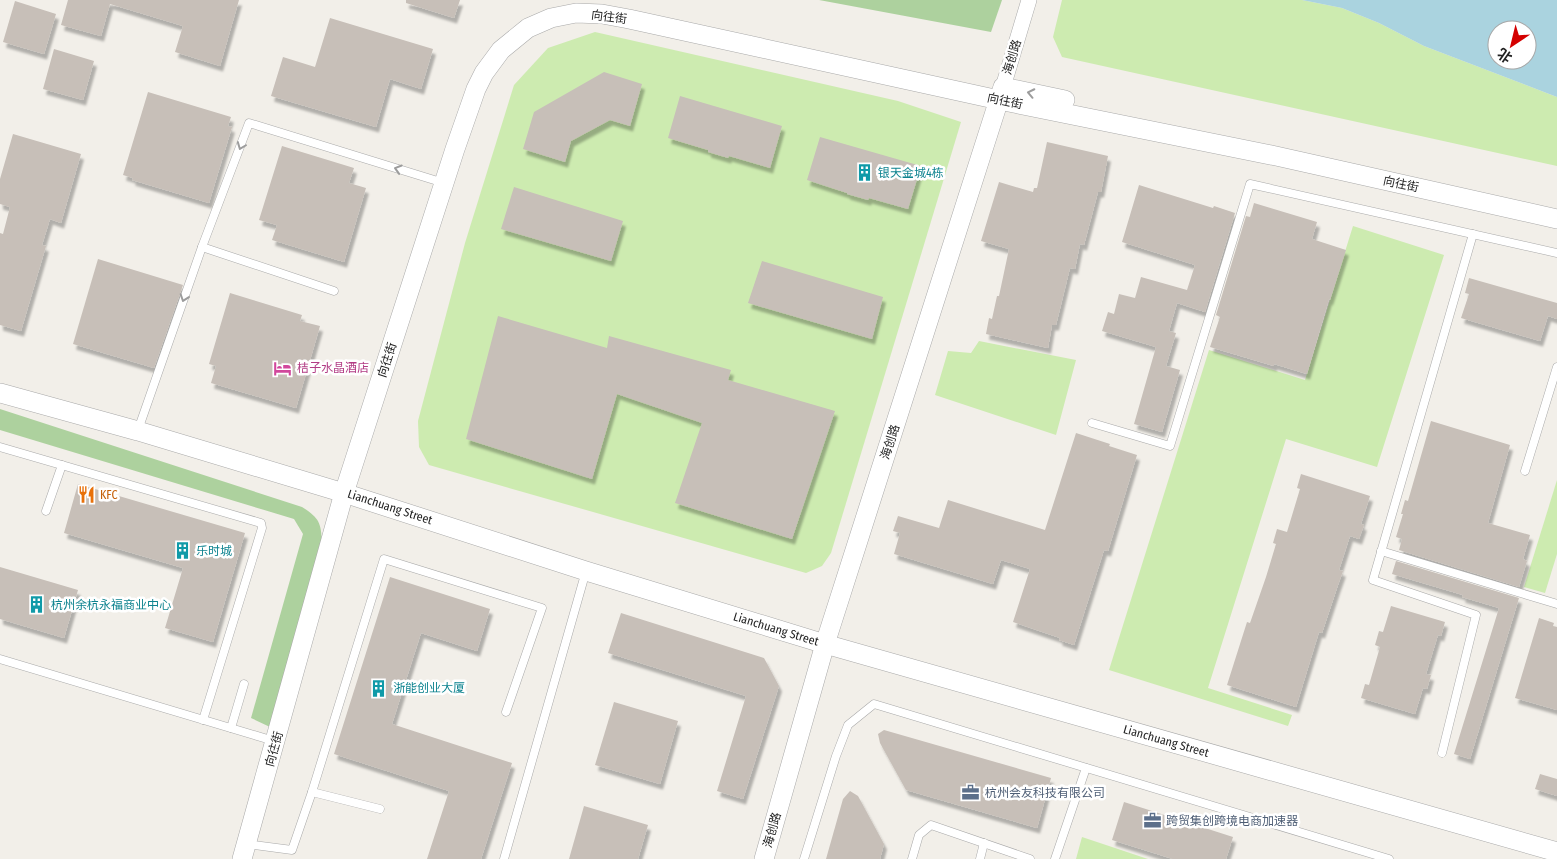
<svg xmlns="http://www.w3.org/2000/svg" width="1557" height="859" font-family="'Fira Sans Condensed','Noto Sans SC',sans-serif">
<style>
.grass{fill:#cdebb0}
.forest{fill:#add19e}
.water{fill:#aad3df;fill-rule:evenodd}
.building{fill:#c7bfb8;filter:url(#shadow)}
.lines{fill:none;stroke-linecap:round;stroke-linejoin:round}
.service-casing{stroke:#a9a9a9;stroke-width:9}
.minor-casing{stroke:#a9a9a9;stroke-width:16}
.tertiary-casing{stroke:#a9a9a9;stroke-width:20}
.service{stroke:#fff;stroke-width:8}
.minor{stroke:#fff;stroke-width:15}
.tertiary{stroke:#fff;stroke-width:19}
.oneway{stroke:#9c9c9c}
.labels{text-anchor:middle;dominant-baseline:central;stroke-width:5;stroke-linejoin:round;paint-order:stroke}
.street-label{font-size:12px;fill:#222;stroke:#fff}
.culture-label{font-size:12px;fill:#0d838f;stroke:#fff;text-anchor:start}
.hotel-label{font-size:12px;fill:#b23c85;stroke:#fff;text-anchor:start}
.food-label{font-size:12px;fill:#c56008;stroke:#fff;text-anchor:start}
.service-label{font-size:12px;fill:#4e5e75;stroke:#fff;text-anchor:start}
</style>
<defs>
<filter id="shadow"><feDropShadow dx="3" dy="5.5" stdDeviation="1" flood-color="#0004"/></filter>
</defs>
<rect width="100%" height="100%" fill="#f2efe9"/>
<g class="grass">
<path d="M1062 0H1302L1342 8 1379 23 1424 46 1557 97V166L1062 57 1053 37Z"/>
<path d="M595 32 898 101 961 122 831 553 822 566 806 573 429 465 419 447 418 421 465 243 514 85 548 48Z"/>
<path d="M1353 226 1444 255 1377 467 1286 439 1208 688 1292 715 1288 726 1109 670 1209 350 1305 380Z"/>
<path d="M979 341 1076 360 1056 435 935 395 948 351 971 353Z"/>
<path d="M1557 480V554L1545 593 1524 587Z"/>
<path d="M1082 837 1148 859H1076Z"/>
</g>
<g class="forest">
<path d="M819 0H1002L991 32Z"/>
<path d="M0 409 302 507C319 518 321 522 322 542L270 727 251 718 303 534 294 519 0 430Z"/>
</g>
<path class="water" d="M1302 0H1557V97L1424 46 1379 23 1342 8ZM1497 30H1527V60H1497Z"/>
<g class="building">
<path d="M68 0H239L220 66 175 52 183 26 110 4 101 36 61 25Z"/>
<path d="M406 0H460L454 18 406 3Z"/>
<path d="M15 1 56 14 44 54 3 42Z"/>
<path d="M330 18 433 49 421 89 390 79 376 127 271 96 283 57 315 67Z"/>
<path d="M54 49 94 61 83 100 43 89Z"/>
<path d="M604 72 642 84 630 126 610 120 571 141 565 162 523 149 534 112Z"/>
<path d="M148 92 231 117 228 126 232 127 209 203 132 180 133 178 123 175Z"/>
<path d="M680 96 782 126 770 168 729 156 728 158 708 152V150L668 138Z"/>
<path d="M13 134 81 154 61 223 50 219 42 245 46 246 21 331 0 325V233L3 234 10 207 0 204V179Z"/>
<path d="M820 137 921 166 908 209 869 198 868 200 847 194V193L807 180Z"/>
<path d="M1047 142 1108 156 1101 192H1098L1084 245 1080 244 1075 269 1070 268 1056 325H1052L1048 348 986 334 989 318 992 319 997 296H999L1009 249 981 241 999 182 1033 192 1034 188H1037Z"/>
<path d="M282 146 354 168 349 183 366 188 344 262 272 240 277 225 259 220Z"/>
<path d="M1139 185 1213 208 1214 206 1235 213 1205 312 1177 303 1169 331 1176 333 1166 366 1180 370 1162 432 1134 424 1156 347 1102 331 1108 312 1114 314 1119 294 1135 298 1141 277 1187 290 1195 265 1122 242Z"/>
<path d="M514 187 623 221 611 261 501 229Z"/>
<path d="M1254 203 1317 222 1312 239 1346 250 1330 300 1329 299 1307 374 1274 364V366L1210 347 1220 317 1216 315 1246 216 1250 217Z"/>
<path d="M98 259 183 285 154 368 73 344Z"/>
<path d="M762 261 883 297 872 339 748 303Z"/>
<path d="M1469 278 1557 303V319L1548 316 1540 341 1461 318 1469 294 1465 293Z"/>
<path d="M230 293 302 315 300 321 320 326 296 408 211 383 216 366 209 364Z"/>
<path d="M498 316 607 348 609 336 731 370 728 380 835 411 792 539 675 503 702 423 617 394 592 479 466 439Z"/>
<path d="M1431 421 1510 445 1488 523 1530 535 1523 559 1527 561 1519 587 1399 550 1402 539 1396 537 1403 514H1401L1405 500 1408 501Z"/>
<path d="M1076 433 1110 444 1109 446 1137 455 1108 551 1104 550 1074 645 1059 640 1060 638 1013 622 1030 569 1001 560 993 584 894 554 900 533 893 531 898 516 939 528 948 500 1045 530Z"/>
<path d="M1301 474 1370 496 1361 524 1364 525 1359 539 1350 536 1339 570 1343 571 1338 585 1322 633 1319 632 1296 707 1227 685 1247 622 1250 623 1266 577 1276 544 1273 543 1277 529 1287 532 1300 489 1297 488Z"/>
<path d="M78 484 245 533 213 642 165 628 183 568 64 533Z"/>
<path d="M1396 561 1519 598 1470 759 1454 754 1499 608 1462 597 1463 595 1392 574Z"/>
<path d="M0 567 78 590 64 638 0 619Z"/>
<path d="M390 577 490 609 477 651 421 633 392 724 512 763 481 859H427L449 791 334 754Z"/>
<path d="M1391 606 1445 622 1441 636 1438 635 1426 674 1431 675 1427 689 1423 688 1415 714 1361 698 1365 684 1369 685 1380 647 1375 645 1379 631 1383 632Z"/>
<path d="M621 613 764 658 779 686 743 799 717 791 746 696 608 653Z"/>
<path d="M1539 618 1554 623 1553 626 1557 627V710L1515 698Z"/>
<path d="M614 702 678 721 660 784 595 765Z"/>
<path d="M884 730 1051 778 1037 828 906 790 880 743 878 734Z"/>
<path d="M1540 774 1557 779V796L1535 789Z"/>
<path d="M850 791 858 796 884 844 880 859H826L843 799Z"/>
<path d="M1124 802 1233 837 1226 859H1173L1112 840Z"/>
<path d="M584 806 648 825 638 859H569Z"/>
</g>
<g class="lines">
<defs>
<g id="service">
<path d="M202 247 334 291"/>
<path d="M1092 423 1170 446 1250 184 1557 253"/>
<path d="M138 430 202 247 249 123 444 183"/>
<path d="M0 447 261 523 262 528 203 720"/>
<path d="M1525 471 1557 367"/>
<path d="M46 511 62 465"/>
<path d="M1381 551 1557 604"/>
<path d="M0 659 274 741"/>
<path d="M231 728 244 684"/>
<path d="M1442 753 1476 615 1373 580 1473 234"/>
<path d="M312 792 380 809"/>
<path d="M247 844 292 850 312 792 384 559 542 608 506 712"/>
<path d="M504 859 586 571"/>
<path d="M804 859 836 756 848 725 874 704 1389 859"/>
<path d="M912 859 919 835 931 825 1030 859"/>
<path d="M980 859 984 843"/>
<path d="M1055 859 1086 768"/>
</g>
<path id="minor" d="M1003 87 1029 0"/>
<g id="tertiary">
<path d="M0 393 138 431 344 493 586 571 825 644 1557 852"/>
<path d="M242 859 344 493 455 149 476 89 484 73 501 50 528 28 551 18 576 13 602 14 629 19 999 100 1276 156 1557 219"/>
<path d="M764 859 825 644 1003 87 1065 100"/>
</g>
</defs>
<use href="#service" class="service-casing"/>
<use href="#minor" class="minor-casing"/>
<use href="#tertiary" class="tertiary-casing"/>
<use href="#service" class="service"/>
<use href="#minor" class="minor"/>
<use href="#tertiary" class="tertiary"/>
</g>
<defs><path id="oneway-chevron" d="M-2-3.5L2.5 0L-2 3.5" fill="none" stroke-width="1.6" stroke-linecap="round" stroke-linejoin="round" transform="scale(1.25)"/></defs>
<g class="oneway">
<use href="#oneway-chevron" transform="translate(1031 93) rotate(-168)"/>
<use href="#oneway-chevron" transform="translate(241 146) rotate(111)"/>
<use href="#oneway-chevron" transform="translate(398 169) rotate(-163)"/>
<use href="#oneway-chevron" transform="translate(184 298) rotate(109)"/>
</g>
<defs>
<symbol id="building-bare" viewBox="-9 -9 18 18"><path d="M-4-6H4V6H1V3H-1V6H-4ZM-2.5-4.3h1.7v1.8h-1.7ZM.8-4.3h1.7v1.8H.8ZM-2.5-1h1.7V.8h-1.7ZM.8-1h1.7V.8H.8Z" fill="#0f9aa8" stroke="#fff" stroke-width="2.5" paint-order="stroke"/></symbol>
<symbol id="hotel-bare" viewBox="-9 -9 18 18"><path d="M-6-4.5h1.5V1H6V5H4.5V3h-9V5H-6ZM-4 0a1.8 1.8 0 1 1 3.6 0ZM.5 0V-2.5h3Q6-2.5 6 0Z" fill="#d1479c" stroke="#fff" stroke-width="2.5" paint-order="stroke"/></symbol>
<symbol id="restaurant-bare" viewBox="-9 -9 18 18"><path d="M-5-6h1v4h1v-4h1v4h1v-4h1v5L-1.5 .5V6h-2V.5L-5-1ZM5-6V6H3V1.5H1.5Q1.5-4 5-6Z" fill="#e8710a" stroke="#fff" stroke-width="2.5" paint-order="stroke"/></symbol>
<symbol id="office-bare" viewBox="-9 -9 18 18"><path d="M-6-3h4V-5.5h4V-3h4V5H-6ZM-1-4.5V-3h2v-1.5ZM-6 0V1H6V0Z" fill="#5c6f8a" stroke="#fff" stroke-width="2.5" paint-order="stroke"/></symbol>
</defs>
<g fill-rule="evenodd">
<use href="#building-bare" x="852" y="160" width="25" height="25"/>
<use href="#hotel-bare" x="270" y="356" width="25" height="25"/>
<use href="#restaurant-bare" x="74" y="482" width="25" height="25"/>
<use href="#building-bare" x="170" y="538" width="25" height="25"/>
<use href="#building-bare" x="24" y="592" width="25" height="25"/>
<use href="#building-bare" x="366" y="676" width="25" height="25"/>
<use href="#office-bare" x="958" y="780" width="25" height="25"/>
<use href="#office-bare" x="1140" y="808" width="25" height="25"/>
</g>
<g class="labels">
<g class="street-label">
<text transform="translate(609 17) rotate(7)">向往街</text>
<text transform="translate(1012 57) rotate(-73)">海创路</text>
<text transform="translate(1005 101) rotate(12)">向往街</text>
<text transform="translate(1401 184) rotate(12)">向往街</text>
<text transform="translate(387 360) rotate(-72)">向往街</text>
<text transform="translate(890 442) rotate(-72)">海创路</text>
<text transform="translate(390 507) rotate(18)">Lianchuang Street</text>
<text transform="translate(776 629) rotate(17)">Lianchuang Street</text>
<text transform="translate(1166 741) rotate(16)">Lianchuang Street</text>
<text transform="translate(274 749) rotate(-74)">向往街</text>
<text transform="translate(772 830) rotate(-74)">海创路</text>
</g>
<g class="culture-label">
<text x="878" y="173">银天金城4栋</text>
<text x="196" y="551">乐时城</text>
<text x="51" y="605">杭州余杭永福商业中心</text>
<text x="393" y="688">浙能创业大厦</text>
</g>
<g class="hotel-label">
<text x="297" y="368">桔子水晶酒店</text>
</g>
<g class="food-label">
<text x="100" y="495">KFC</text>
</g>
<g class="service-label">
<text x="985" y="793">杭州会友科技有限公司</text>
<text x="1166" y="821">跨贸集创跨境电商加速器</text>
</g>
</g>
<g transform="translate(1512 45) rotate(215)"><circle r="24" fill="#ffffff" stroke="#a7a7a7"/>
<path d="M0-4L9 19L0 12L-9 19Z" fill="#d40000"/>
<text y="-8" font-size="14" font-weight="bold" text-anchor="middle" fill="#222222">北</text>
</g>
</svg>
